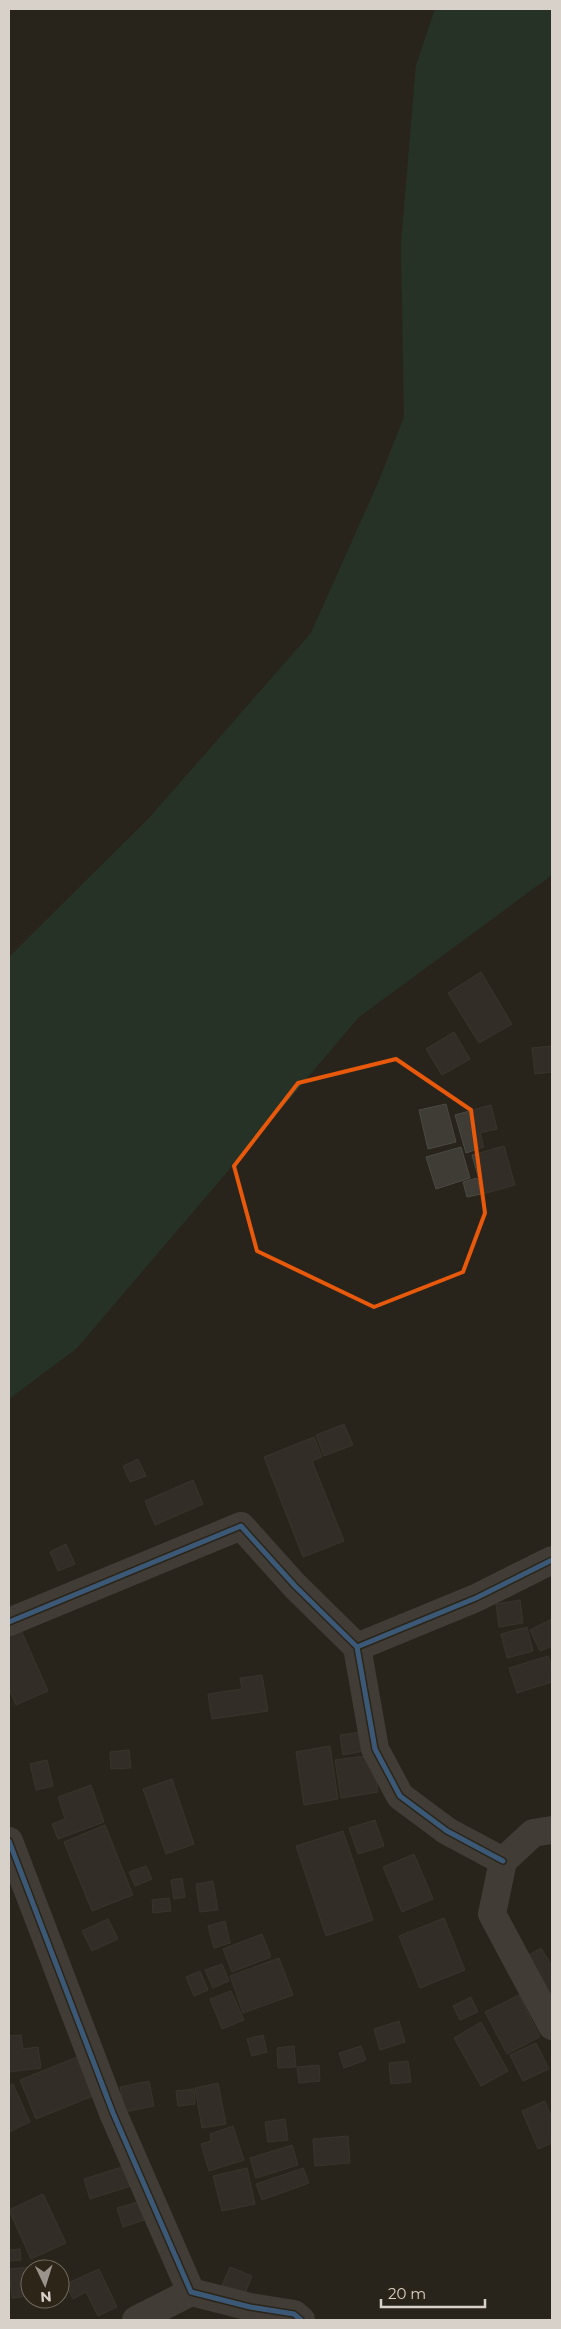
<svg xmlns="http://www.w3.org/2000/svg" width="561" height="2329" font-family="Montserrat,sans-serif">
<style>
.green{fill:#254434}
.building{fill:#3f3b35;stroke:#4c4842}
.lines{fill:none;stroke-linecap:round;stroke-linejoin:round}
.street{stroke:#605a58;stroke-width:28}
.cycleway-casing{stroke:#2d2517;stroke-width:8}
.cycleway{stroke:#5399e6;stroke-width:5}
.marked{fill:none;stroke:#e8590c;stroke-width:4;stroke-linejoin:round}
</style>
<rect width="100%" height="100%" fill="#28241c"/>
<path class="green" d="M435 9H552V875L359 1017 77 1348 9 1399V957L149 818 311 633 378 483 404 417 401 244 416 65Z"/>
<g class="building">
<path d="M481 972 512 1024 479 1043 448 993Z"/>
<path d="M454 1032 470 1059 442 1075 426 1049Z"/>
<path d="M552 1046V1072L535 1074 532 1048Z"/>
<path d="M446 1104 456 1142 428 1149 419 1110Z"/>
<path d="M491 1105 497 1129 480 1133 484 1147 466 1153 455 1115Z"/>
<path d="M504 1146 515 1185 483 1194 472 1155Z"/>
<path d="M461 1147 470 1178 436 1189 426 1157Z"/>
<path d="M477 1178 481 1194 467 1197 463 1182Z"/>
<path d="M344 1424 353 1445 324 1456 316 1435Z"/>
<path d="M314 1437 322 1457 312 1461 344 1541 303 1557 264 1457Z"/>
<path d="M138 1459 146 1476 130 1482 123 1466Z"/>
<path d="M193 1480 203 1504 155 1525 145 1501Z"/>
<path d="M66 1544 75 1564 58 1571 50 1552Z"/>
<path d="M520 1600 523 1623 499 1627 496 1604Z"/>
<path d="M552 1619V1646L540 1651 530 1630Z"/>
<path d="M527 1627 533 1651 507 1658 501 1634Z"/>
<path d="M20 1628 48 1691 16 1705 9 1689V1633Z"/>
<path d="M548 1656 552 1668V1682L517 1693 509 1668Z"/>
<path d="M262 1675 268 1711 212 1719 208 1694 242 1689 240 1678Z"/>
<path d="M361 1732 364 1751 343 1755 340 1735Z"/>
<path d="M330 1746 338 1799 304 1805 296 1752Z"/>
<path d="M129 1750 131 1768 111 1769 110 1752Z"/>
<path d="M373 1755 378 1792 341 1798 335 1760Z"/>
<path d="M47 1760 53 1786 36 1790 30 1764Z"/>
<path d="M172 1779 194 1844 166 1854 143 1789Z"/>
<path d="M91 1785 104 1822 58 1839 52 1824 65 1819 58 1797Z"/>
<path d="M375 1820 384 1846 358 1854 349 1828Z"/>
<path d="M105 1825 133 1895 92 1911 64 1842Z"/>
<path d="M343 1831 373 1920 326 1936 296 1846Z"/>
<path d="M414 1854 433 1899 402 1912 383 1867Z"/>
<path d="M146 1866 152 1879 135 1886 129 1872Z"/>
<path d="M182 1878 185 1897 174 1899 171 1880Z"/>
<path d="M213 1881 218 1910 200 1912 196 1884Z"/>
<path d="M169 1898 171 1911 153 1913 152 1900Z"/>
<path d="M444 1918 465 1970 420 1988 399 1936Z"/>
<path d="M108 1919 118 1939 92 1951 82 1931Z"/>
<path d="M225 1921 230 1943 214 1948 208 1926Z"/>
<path d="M262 1934 271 1957 232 1972 223 1949Z"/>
<path d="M541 1948 552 1966V1992L545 1996 522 1959Z"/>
<path d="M279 1958 293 1995 243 2013 230 1976Z"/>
<path d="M222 1964 229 1981 213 1988 205 1970Z"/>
<path d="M200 1971 208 1990 194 1996 186 1977Z"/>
<path d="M231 1991 244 2020 222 2029 210 1999Z"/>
<path d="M519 1995 540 2037 507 2054 485 2012Z"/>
<path d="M471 1997 478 2012 460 2020 453 2006Z"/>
<path d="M399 2021 405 2042 380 2050 374 2029Z"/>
<path d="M481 2022 508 2071 481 2086 454 2038Z"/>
<path d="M21 2035 23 2049 38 2047 41 2068 9 2072V2036Z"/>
<path d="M263 2035 267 2052 252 2056 247 2039Z"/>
<path d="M536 2043 549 2069 523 2081 510 2055Z"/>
<path d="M294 2046 296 2067 278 2068 277 2048Z"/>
<path d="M361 2046 366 2060 344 2068 339 2053Z"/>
<path d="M77 2057 93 2096 36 2119 20 2080Z"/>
<path d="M408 2061 411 2082 391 2084 389 2063Z"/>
<path d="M319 2065 320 2081 299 2083 297 2067Z"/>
<path d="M149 2081 154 2106 125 2112 120 2087Z"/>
<path d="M218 2083 226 2124 202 2128 195 2088Z"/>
<path d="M13 2084 30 2122 9 2132V2086Z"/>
<path d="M194 2089 195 2104 178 2106 176 2091Z"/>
<path d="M545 2101 552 2119V2143L538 2149 522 2111Z"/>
<path d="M285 2119 288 2140 268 2142 265 2122Z"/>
<path d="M233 2126 244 2160 209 2171 201 2144 211 2141 210 2134Z"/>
<path d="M348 2136 350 2163 315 2166 313 2139Z"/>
<path d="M292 2145 298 2165 256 2178 250 2158Z"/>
<path d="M125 2166 131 2186 90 2199 84 2179Z"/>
<path d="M247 2168 255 2204 222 2211 213 2176Z"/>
<path d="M303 2168 309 2183 262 2200 256 2184Z"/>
<path d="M43 2194 66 2243 31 2259 9 2210Z"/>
<path d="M138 2202 144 2220 123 2227 117 2208Z"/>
<path d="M20 2249 21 2260 9 2261V2250Z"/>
<path d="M36 2267V2269H30V2296L12 2298 9 2269Z"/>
<path d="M230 2267 252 2276 242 2301 219 2292Z"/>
<path d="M99 2269 117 2307 98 2316 86 2292 73 2299 66 2284Z"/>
</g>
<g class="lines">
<g class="street">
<path d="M9 1622 241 1526 295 1586 357 1647 476 1598 552 1560"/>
<path d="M357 1647 375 1749 400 1796 447 1831 503 1861"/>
<path d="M552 1830 533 1833 503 1861 492 1914 552 2026"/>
<path d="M9 1841 113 2113 191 2292 250 2307 294 2314 301 2320"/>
<path d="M136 2320 191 2292"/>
</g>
<defs>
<g id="cycleway">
<path d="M9 1622 241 1526 295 1586 357 1647 476 1598 552 1560"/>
<path d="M357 1647 375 1749 400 1796 447 1831 503 1861"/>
<path d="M9 1841 113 2113 191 2292 250 2307 294 2314 301 2320"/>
</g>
</defs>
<use href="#cycleway" class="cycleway-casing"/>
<use href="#cycleway" class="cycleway"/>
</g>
<path d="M0 0H561V2329H0ZM396 1059 471 1110 485 1213 463 1272 374 1307 257 1251 234 1166 298 1083Z" fill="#28241c" fill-opacity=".55" fill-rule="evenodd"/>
<path class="marked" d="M396 1059 471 1110 485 1213 463 1272 374 1307 257 1251 234 1166 298 1083Z"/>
<rect width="561" height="2329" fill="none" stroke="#d7d1c9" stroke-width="20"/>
<g transform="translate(45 2284) rotate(176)"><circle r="24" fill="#2d2517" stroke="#716a5e"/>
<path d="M0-4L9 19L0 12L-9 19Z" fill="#9a948c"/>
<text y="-8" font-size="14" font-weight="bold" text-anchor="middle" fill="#d7d1c9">N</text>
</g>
<path d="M381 2299v8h104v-8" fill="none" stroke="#d7d1c9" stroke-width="2.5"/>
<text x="388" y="2299" font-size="15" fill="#d7d1c9" stroke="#2d2517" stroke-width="4" paint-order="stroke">20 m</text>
</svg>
